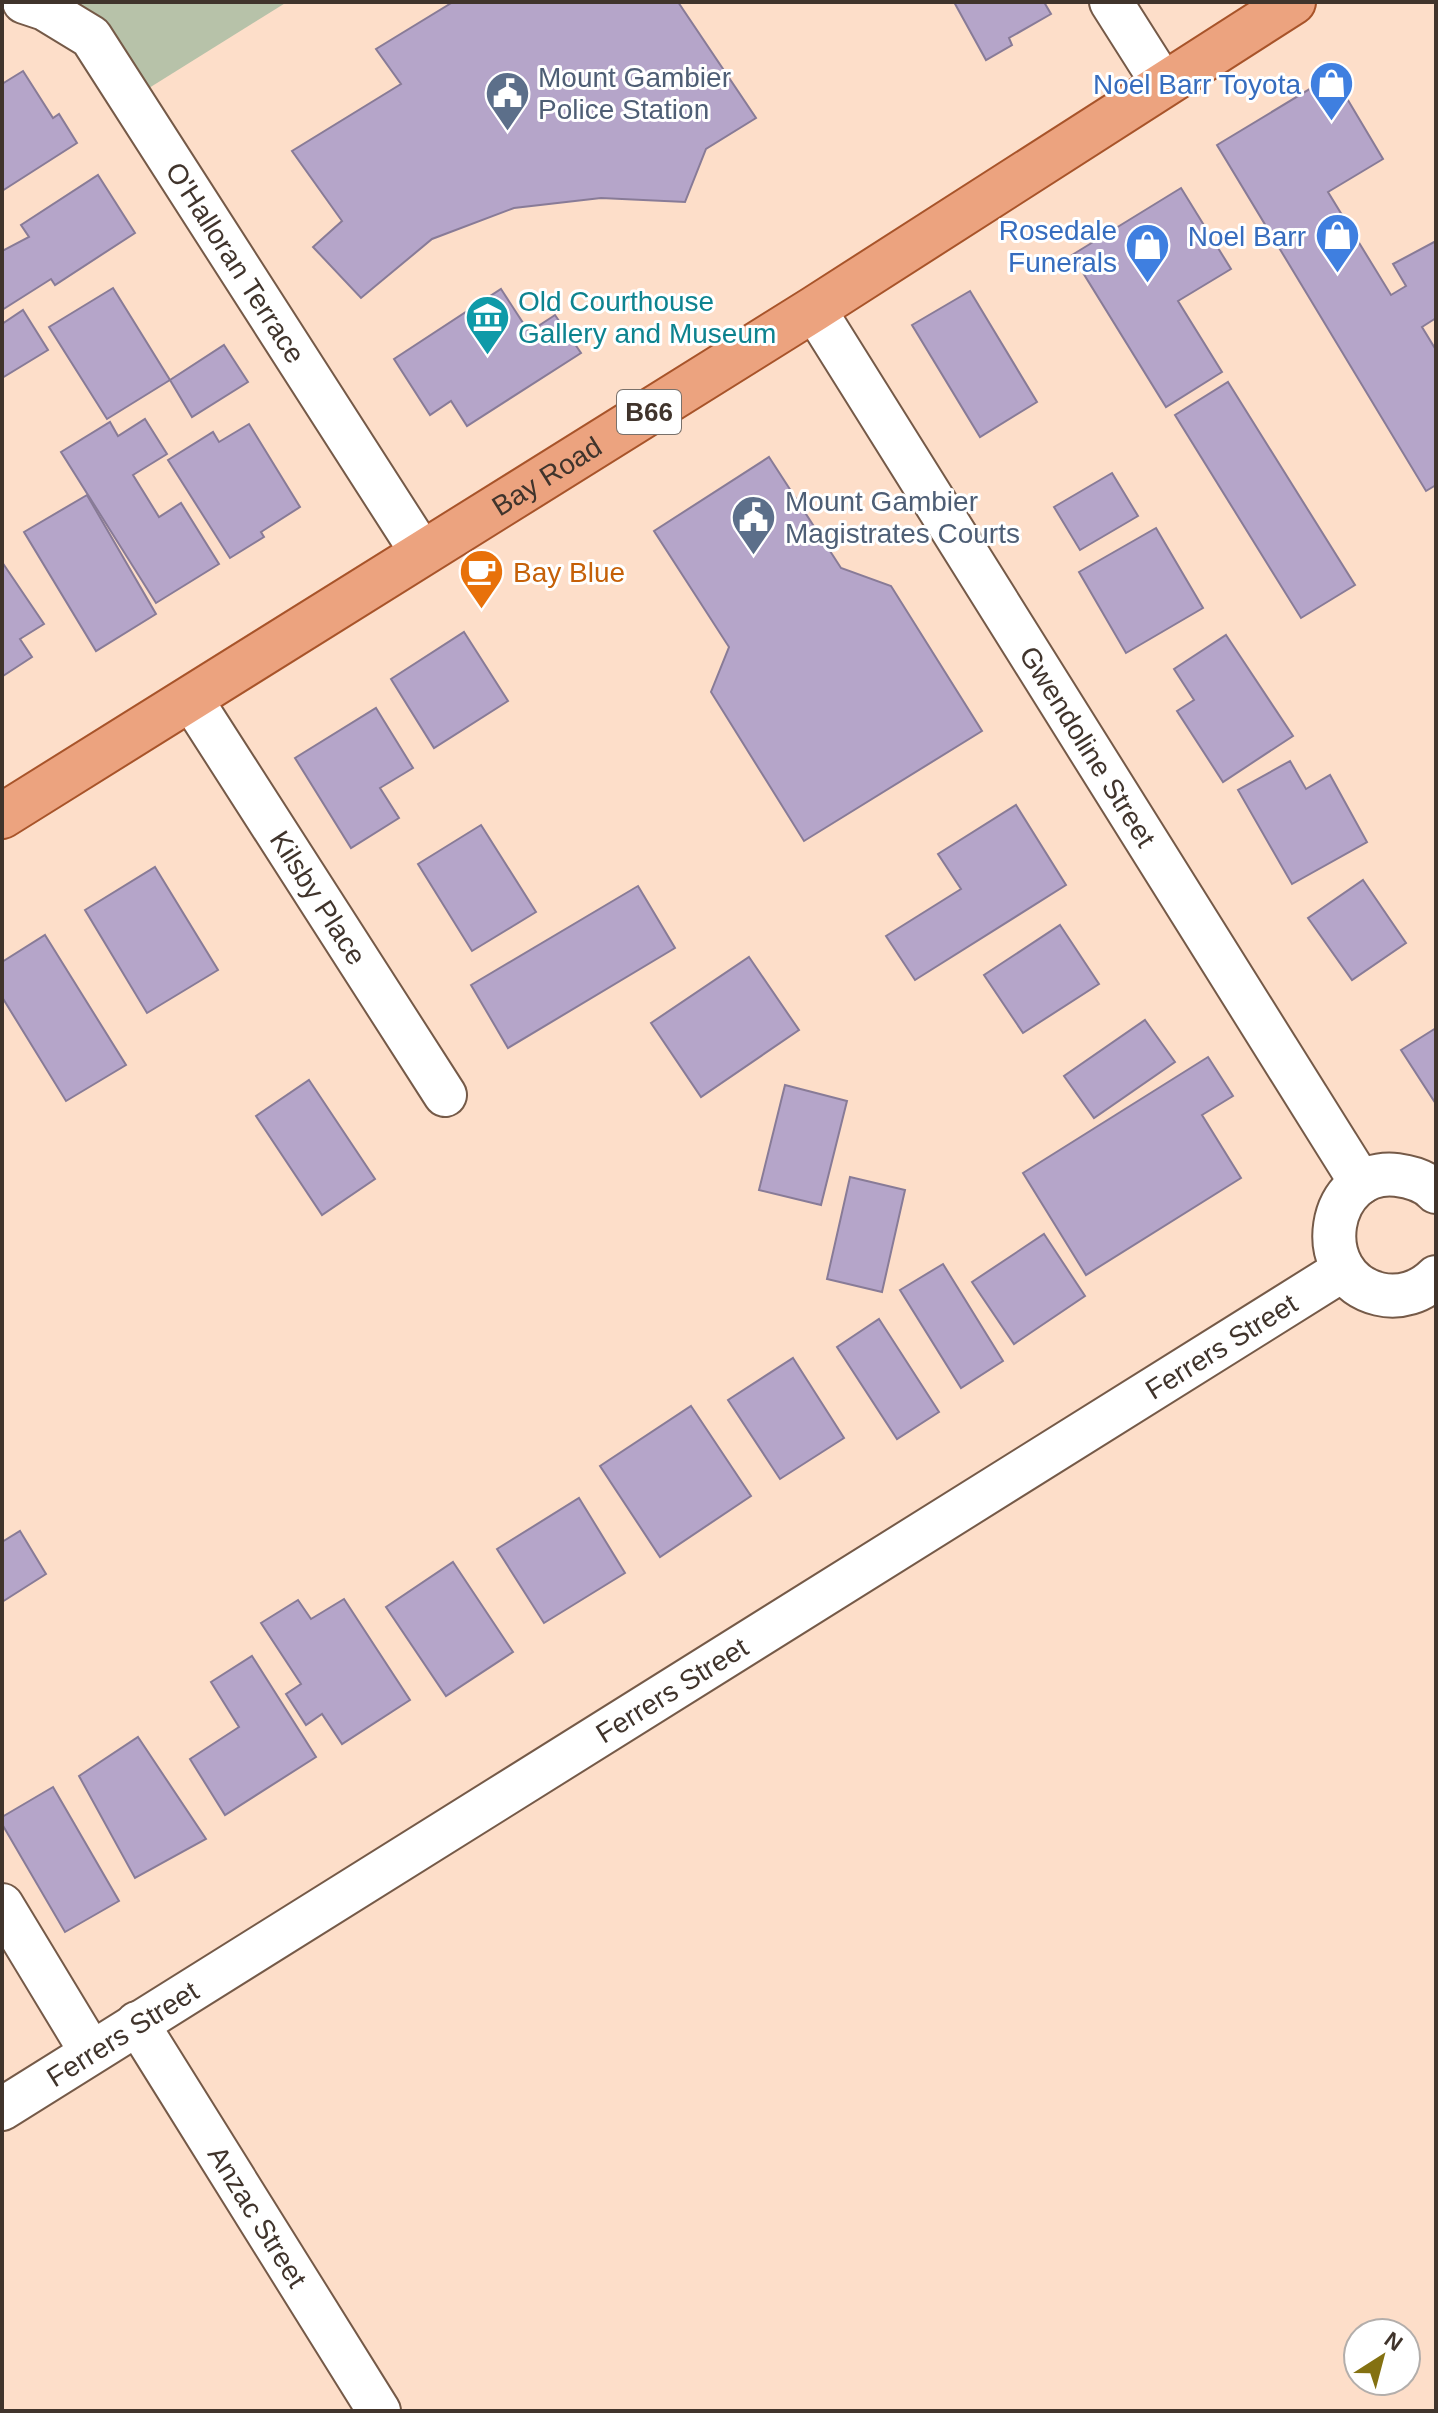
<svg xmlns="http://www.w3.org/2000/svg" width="1438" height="2413" font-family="Arial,sans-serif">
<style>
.green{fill:#b7c2a9}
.building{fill:#b5a5c9;stroke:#887b97;stroke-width:2}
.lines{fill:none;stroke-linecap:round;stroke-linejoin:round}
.minor-casing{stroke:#755a48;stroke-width:46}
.major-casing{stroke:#a8542a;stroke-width:48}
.minor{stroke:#fff;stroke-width:42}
.major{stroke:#eca37f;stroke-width:44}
.labels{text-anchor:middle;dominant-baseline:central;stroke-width:6;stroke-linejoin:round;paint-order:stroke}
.shield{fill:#fff;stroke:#79716b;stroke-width:2}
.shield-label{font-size:26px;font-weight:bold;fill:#40342c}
.service-label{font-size:28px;fill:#4e5e75;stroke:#fff;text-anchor:start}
.shop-label{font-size:28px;fill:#366cbe;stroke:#fff;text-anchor:end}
.street-label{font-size:28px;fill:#40342c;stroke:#fff}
.culture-label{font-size:28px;fill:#0d838f;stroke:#fff;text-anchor:start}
.food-label{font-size:28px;fill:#c56008;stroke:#fff;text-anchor:start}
</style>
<rect width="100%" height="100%" fill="#fddec9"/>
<path class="green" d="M24 2H287L133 98Z"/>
<g class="building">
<path d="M453 2H678L756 118 706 149 685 202 601 198 514 208 432 239 361 298 313 247 342 221 292 151 401 84 376 49Z"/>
<path d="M954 2H1044L1051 14 1009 38 1012 45 986 60Z"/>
<path d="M23 71 53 118 59 114 77 143 2 191V84Z"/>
<path d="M1333 75 1383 159 1328 192 1391 295 1406 286 1393 264 1436 241V318L1422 327 1436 350V485L1426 491 1217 145Z"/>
<path d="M98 175 135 233 55 285 51 279 2 310V251L29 237 21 225Z"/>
<path d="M1181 188 1231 269 1178 301 1222 372 1166 407 1072 255Z"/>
<path d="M113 288 170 380 107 419 49 327Z"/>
<path d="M501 289 529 332 555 315 581 353 467 426 451 401 430 415 394 359Z"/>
<path d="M970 291 1037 402 980 437 912 325Z"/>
<path d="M23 310 48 350 2 378V324Z"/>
<path d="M224 345 248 382 192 417 170 380Z"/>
<path d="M1228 382 1355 585 1301 618 1175 415Z"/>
<path d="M145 419 167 454 133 475 159 517 181 503 219 564 156 603 61 452 110 422 118 436Z"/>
<path d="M249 424 300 507 261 532 264 537 230 558 168 460 213 432 219 442Z"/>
<path d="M769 457 841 568 891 586 982 731 804 841 711 692 729 647 654 531Z"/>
<path d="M1112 473 1138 516 1080 550 1054 507Z"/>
<path d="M87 495 156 614 96 651 24 532Z"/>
<path d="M1156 528 1203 608 1126 653 1079 572Z"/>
<path d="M2 562 44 624 20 639 32 657 3 676Z"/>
<path d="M464 632 508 701 434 748 391 679Z"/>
<path d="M1226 635 1293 736 1223 782 1177 711 1194 700 1174 669Z"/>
<path d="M376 708 413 768 380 788 399 818 351 848 295 758Z"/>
<path d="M1290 761 1306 789 1330 775 1367 842 1292 884 1238 790Z"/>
<path d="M1016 805 1066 885 915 980 886 936 961 889 938 854Z"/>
<path d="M481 825 536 912 472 951 418 864Z"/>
<path d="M155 867 218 970 147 1013 85 910Z"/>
<path d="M1363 880 1406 943 1352 980 1308 918Z"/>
<path d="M638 886 675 948 508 1048 471 985Z"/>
<path d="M1060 925 1099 984 1023 1033 984 975Z"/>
<path d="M45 935 126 1065 66 1101 2 997V962Z"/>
<path d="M749 957 799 1030 701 1097 651 1023Z"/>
<path d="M1145 1020 1175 1062 1094 1118 1064 1076Z"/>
<path d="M1436 1028V1104L1401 1050Z"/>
<path d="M1208 1057 1233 1096 1202 1115 1241 1178 1086 1275 1023 1173Z"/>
<path d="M309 1080 375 1179 322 1215 256 1116Z"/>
<path d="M785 1085 847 1101 821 1205 759 1190Z"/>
<path d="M850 1177 905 1190 882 1292 827 1279Z"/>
<path d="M1044 1234 1085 1296 1014 1344 972 1282Z"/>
<path d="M943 1264 1003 1361 961 1388 900 1290Z"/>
<path d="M879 1319 939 1412 897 1439 837 1347Z"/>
<path d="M793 1358 844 1438 780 1479 728 1400Z"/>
<path d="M691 1406 751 1496 660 1557 600 1466Z"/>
<path d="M579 1498 625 1573 544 1623 497 1549Z"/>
<path d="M20 1531 46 1574 2 1602V1542Z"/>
<path d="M453 1562 513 1652 446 1696 386 1607Z"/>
<path d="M344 1599 410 1700 342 1744 322 1714 306 1725 286 1694 301 1684 261 1623 298 1600 311 1619Z"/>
<path d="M252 1656 316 1757 225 1815 190 1759 239 1727 211 1682Z"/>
<path d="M138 1737 206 1839 135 1878 79 1776Z"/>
<path d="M53 1787 119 1901 65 1932 2 1824V1817Z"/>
</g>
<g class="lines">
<defs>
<g id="minor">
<path id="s1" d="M24 2 45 9 91 37 422 553"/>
<path d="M1111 2 1163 84"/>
<path id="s2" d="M814 309 1361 1183"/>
<path id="s3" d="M191 699 445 1095"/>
<path d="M1436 1192C1426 1181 1412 1177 1397 1175 1326 1167 1309 1277 1379 1294 1400 1299 1421 1292 1436 1277"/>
<path d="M2 1905 91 2052"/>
<path id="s4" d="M137 2023 379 2411"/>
<path id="s5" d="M2 2109 1343 1270"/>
</g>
<g id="major">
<path id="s6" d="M2 816 814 309 1293 2"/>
</g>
</defs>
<use href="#minor" class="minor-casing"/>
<use href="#major" class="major-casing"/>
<use href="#minor" class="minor"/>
<use href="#major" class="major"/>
</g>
<defs>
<symbol id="shop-pin" viewBox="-11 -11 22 30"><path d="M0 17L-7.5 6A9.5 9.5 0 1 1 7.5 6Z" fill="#3f7fe0" stroke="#fff"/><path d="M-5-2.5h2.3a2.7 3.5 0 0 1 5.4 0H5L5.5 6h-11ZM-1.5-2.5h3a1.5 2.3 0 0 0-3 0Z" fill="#fff"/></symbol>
<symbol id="civic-pin" viewBox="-11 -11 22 30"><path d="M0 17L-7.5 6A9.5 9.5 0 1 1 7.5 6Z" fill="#5c6f8a" stroke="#fff"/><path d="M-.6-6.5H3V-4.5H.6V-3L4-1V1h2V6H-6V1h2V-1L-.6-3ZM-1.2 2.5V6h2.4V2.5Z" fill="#fff"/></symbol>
<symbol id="museum-pin" viewBox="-11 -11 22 30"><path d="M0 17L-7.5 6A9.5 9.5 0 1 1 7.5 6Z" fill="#0f9aa8" stroke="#fff"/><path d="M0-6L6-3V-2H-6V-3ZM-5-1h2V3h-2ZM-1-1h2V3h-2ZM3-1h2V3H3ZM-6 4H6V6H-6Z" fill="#fff"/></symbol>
<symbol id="cafe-pin" viewBox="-11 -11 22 30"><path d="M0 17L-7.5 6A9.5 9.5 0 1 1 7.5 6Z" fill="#e8710a" stroke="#fff"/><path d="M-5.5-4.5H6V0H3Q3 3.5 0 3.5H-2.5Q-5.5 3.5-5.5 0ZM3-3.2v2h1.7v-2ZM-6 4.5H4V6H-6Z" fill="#fff"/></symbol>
</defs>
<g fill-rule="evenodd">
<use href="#shop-pin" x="1306" y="58" width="51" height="69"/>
<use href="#civic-pin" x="482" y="68" width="51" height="69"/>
<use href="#shop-pin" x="1312" y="210" width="51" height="69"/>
<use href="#shop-pin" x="1122" y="220" width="51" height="69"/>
<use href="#museum-pin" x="462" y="292" width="51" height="69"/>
<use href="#civic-pin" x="728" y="492" width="51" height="69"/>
<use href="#cafe-pin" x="456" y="546" width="51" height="69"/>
</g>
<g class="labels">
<rect class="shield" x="617" y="390" width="64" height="44" rx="6"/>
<g class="shield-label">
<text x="649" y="412">B66</text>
</g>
<g class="service-label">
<text x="538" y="77">Mount Gambier<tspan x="538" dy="32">Police Station</tspan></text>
<text x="785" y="501">Mount Gambier<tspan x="785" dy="32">Magistrates Courts</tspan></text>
</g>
<g class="shop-label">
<text x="1301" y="84">Noel Barr Toyota</text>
<text x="1117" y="230">Rosedale<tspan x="1117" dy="32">Funerals</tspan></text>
<text x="1306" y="236">Noel Barr</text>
</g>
<g class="street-label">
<text stroke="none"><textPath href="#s1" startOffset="344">O'Halloran Terrace</textPath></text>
<text stroke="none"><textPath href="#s6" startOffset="642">Bay Road</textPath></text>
<text stroke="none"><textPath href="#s2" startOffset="516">Gwendoline Street</textPath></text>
<text stroke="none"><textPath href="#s3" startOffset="236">Kilsby Place</textPath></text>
<text stroke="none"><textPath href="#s5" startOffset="1438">Ferrers Street</textPath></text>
<text stroke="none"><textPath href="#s5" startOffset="790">Ferrers Street</textPath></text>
<text stroke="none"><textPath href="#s5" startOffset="142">Ferrers Street</textPath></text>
<text stroke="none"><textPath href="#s4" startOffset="228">Anzac Street</textPath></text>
</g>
<g class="culture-label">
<text x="518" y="301">Old Courthouse<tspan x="518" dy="32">Gallery and Museum</tspan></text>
</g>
<g class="food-label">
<text x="513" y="572">Bay Blue</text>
</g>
</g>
<rect width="1438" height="2413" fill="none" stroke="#40342c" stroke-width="8"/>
<g transform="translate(1382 2357) rotate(36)"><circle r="38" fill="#ffffff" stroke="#b3aeab" stroke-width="2"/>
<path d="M0-6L14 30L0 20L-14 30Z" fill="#847111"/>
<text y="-12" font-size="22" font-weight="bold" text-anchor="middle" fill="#40342c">N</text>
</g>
</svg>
